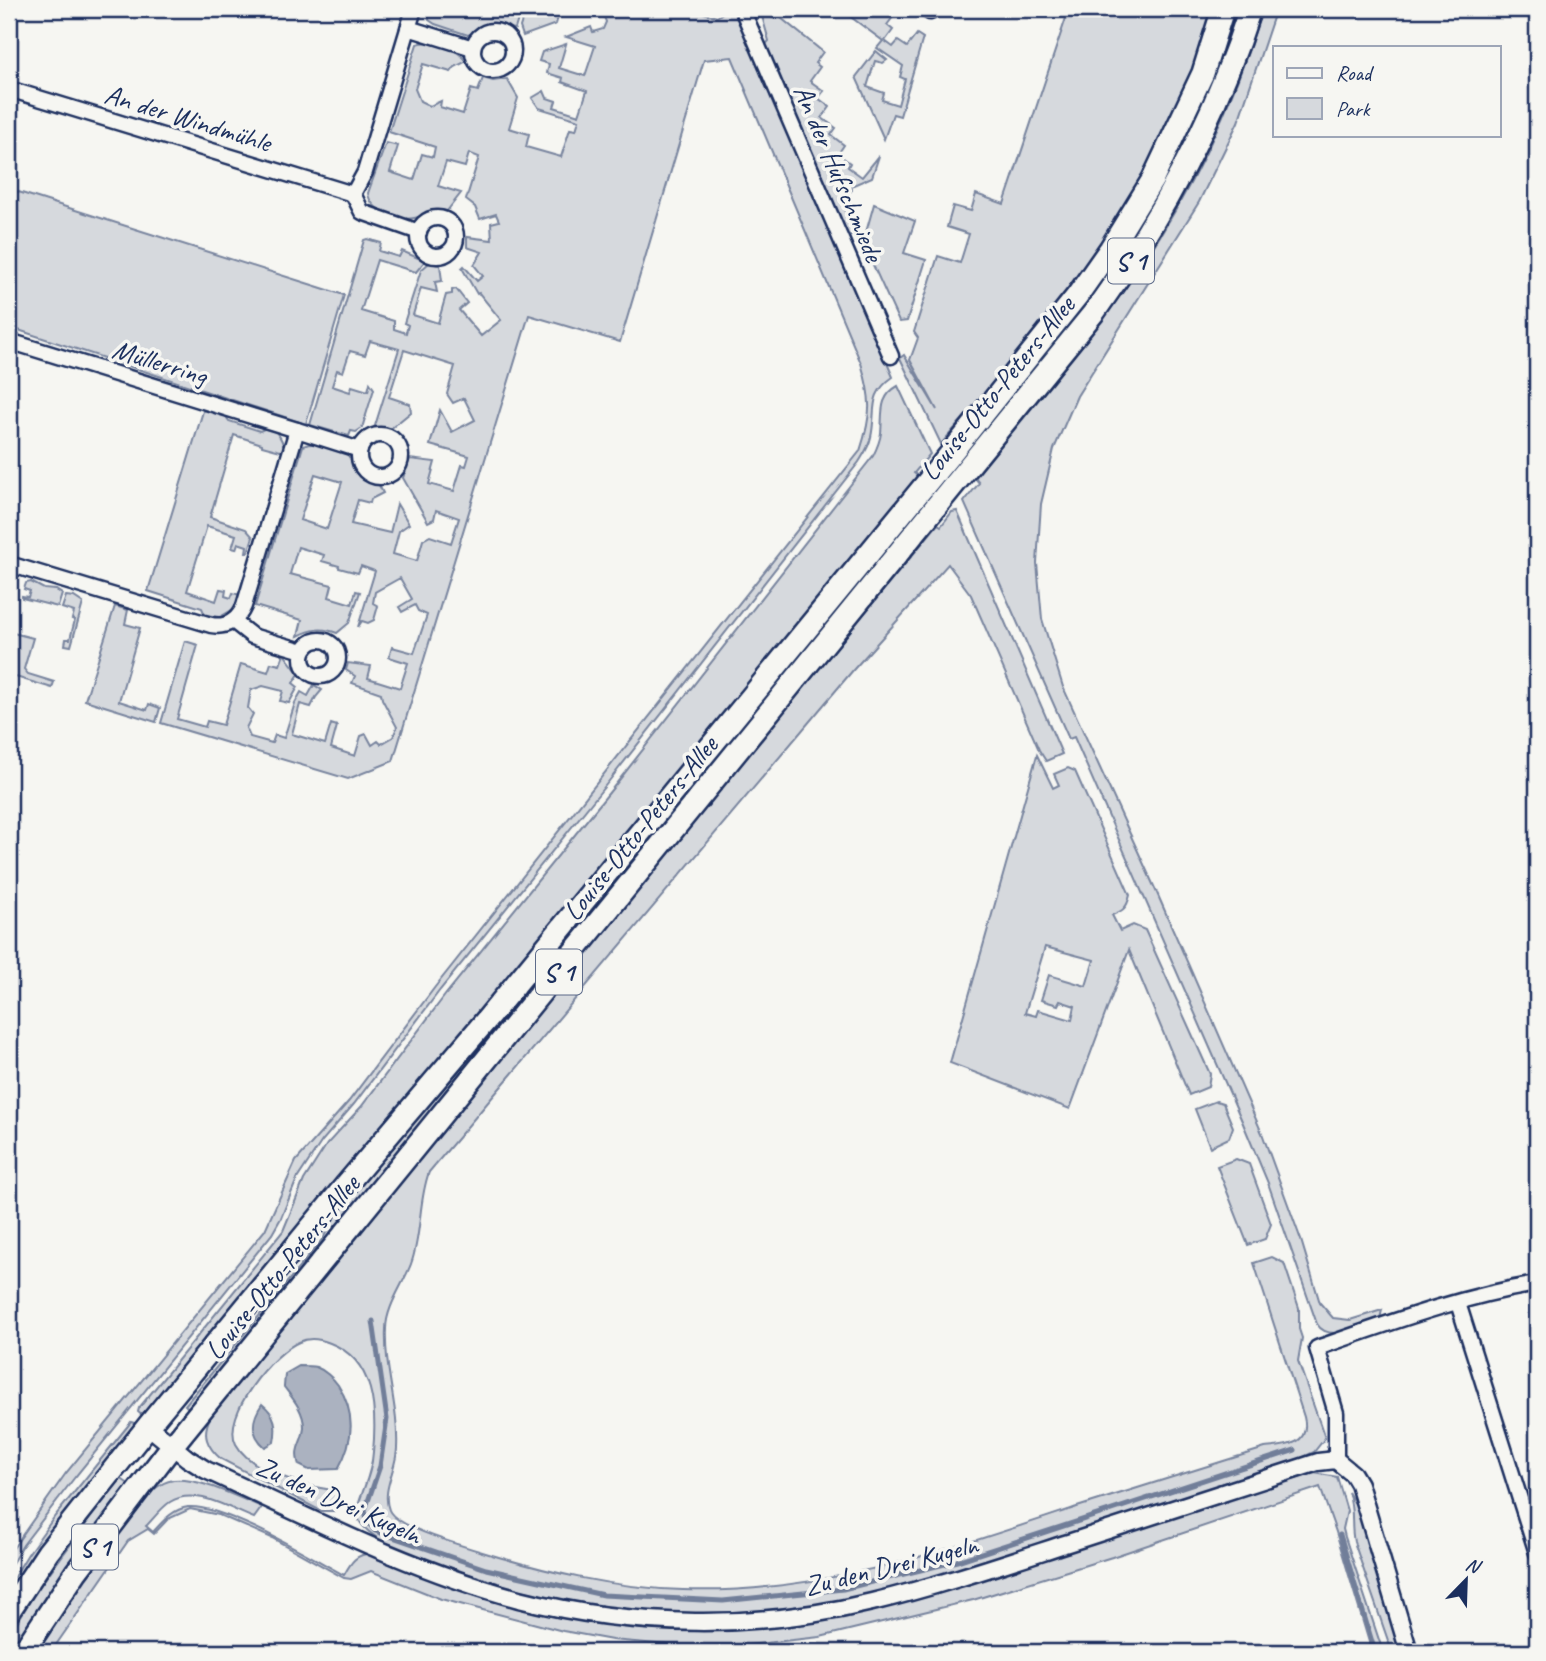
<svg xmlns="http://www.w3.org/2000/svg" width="1546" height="1661" font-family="Caveat,sans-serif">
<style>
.green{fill:#d6d9dd;stroke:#78849e;stroke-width:2;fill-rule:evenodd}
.water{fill:#abb2c0;stroke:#717e99;stroke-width:2}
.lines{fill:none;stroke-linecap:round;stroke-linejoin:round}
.stream{stroke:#717e99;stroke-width:5}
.minor-casing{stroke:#1b2f5e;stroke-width:19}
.tertiary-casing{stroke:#1b2f5e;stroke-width:21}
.primary-casing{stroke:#1b2f5e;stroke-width:26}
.minor{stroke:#f6f6f2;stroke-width:14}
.tertiary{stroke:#f6f6f2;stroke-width:16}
.primary{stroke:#f6f6f2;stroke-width:21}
.labels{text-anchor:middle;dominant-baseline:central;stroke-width:7;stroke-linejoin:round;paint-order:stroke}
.shield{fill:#f6f6f2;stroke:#5d6b8a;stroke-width:2}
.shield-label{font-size:26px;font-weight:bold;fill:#1b2f5e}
.street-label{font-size:28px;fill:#1b2f5e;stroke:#f6f6f2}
</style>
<rect width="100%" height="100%" fill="#f6f6f2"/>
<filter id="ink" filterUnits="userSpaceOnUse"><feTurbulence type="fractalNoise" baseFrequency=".0143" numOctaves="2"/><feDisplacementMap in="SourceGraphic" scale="14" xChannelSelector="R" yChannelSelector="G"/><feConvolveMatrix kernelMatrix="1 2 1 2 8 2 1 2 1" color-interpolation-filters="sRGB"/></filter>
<g filter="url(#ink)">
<g class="green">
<path d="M429 9H521L515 29 491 26 468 35 435 24 429 20Z"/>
<path d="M526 9H533L558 17 556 24 523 36 520 27Z"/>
<path d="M601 9H690L717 17 728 9H735L893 377C867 395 877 411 871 437 869 447 864 454 859 462L609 781 440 990 354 1104 322 1141 297 1179 281 1218 272 1234 75 1477 23 1545 9 1568V1554L66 1473 265 1230 296 1161 349 1101 435 987 860 451C872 415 872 399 861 363L732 57 704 60 620 342 529 315 393 761 348 779 161 723 185 641 198 645 177 719 205 727 207 721 223 725 241 664 268 672 271 663 280 665 284 654 299 674 293 683 298 687 289 703 280 701 283 691 263 686 251 690 248 708 253 714 246 728 250 737 272 743 275 735 284 738 295 703 301 692 308 696 314 685 322 690 316 697 311 707 300 704 292 734 325 744 331 724 337 726 331 748 355 756 361 736 366 734 372 745 378 741 381 744 393 737 397 727 382 699 381 693 352 683 355 676 346 670 348 663 371 666 368 678 400 688 408 663 389 657 392 647 414 653 427 615 418 611 415 605 402 612 399 607 412 599 400 578 375 592 373 603 378 606 374 620 368 623 362 621 358 627 375 571 361 566 358 573 339 568V566L322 561 324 555 298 547 290 574 332 585 329 597 352 604 356 591 360 592 349 623 337 633C322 627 312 629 298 636L302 620 255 606 303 446C316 440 331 447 345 451 358 469 357 477 379 485L383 493 371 499 370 503 358 500 351 524 390 533 397 504 409 524 399 531 393 554 417 561 423 540 430 536 451 543 459 518 436 510 434 519 428 522 403 478 410 459 435 462 429 484 454 491 462 465 466 466 469 456 430 445 440 410 452 432 475 420 464 398 453 403 447 394 455 366 404 350 389 397 410 404 411 412 389 430 374 429 399 349 370 341 365 355 350 351 343 372 337 370 332 386 350 392 352 386 368 391 370 383 374 389 362 428 356 432 351 431 349 436 310 425 364 240 367 239 381 243 379 251 399 257 402 251 425 261 416 272 377 260 361 311 394 321V329L406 333 408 325 404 323 421 270 429 263 440 265 442 281 435 282 437 292 421 288 413 315 438 323 446 295 452 294V290L456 289 467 303 459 310 481 336 501 320 479 293 477 294 462 268 464 266 477 281 483 276 474 265 482 252 467 247V237L492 240 491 223 499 221 496 214 480 219 475 207 466 200 479 157 469 153 465 167 446 162 438 186 461 193 447 211C433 208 427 216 414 218 398 221 370 211 368 193L386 143 398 146 390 172 414 180 422 154 433 157 435 147 389 132 417 44C433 39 456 48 467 61L455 67 451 72 423 64 415 89 420 101 430 106 441 101 440 107 463 114 471 89 478 91 483 78 493 81 507 79 518 98 509 128 529 134 526 147 561 157 570 129 576 130 579 120 539 108 532 98 544 91 547 98 556 101 554 107 579 115 587 91 562 82 563 78 547 73 549 64 539 61 542 52 566 44 559 68 585 76 595 46 566 37 591 27 593 32 603 29 606 22ZM315 474 342 482 327 529 300 520Z"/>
<path d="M760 9H765L764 11 773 18 776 14 823 52 815 63 820 67 810 81 824 91 818 98 830 107 822 118 836 128 831 135 844 145 838 154 850 163 848 167 862 177 879 156 872 177 851 186 852 190 841 200 849 220 857 230 856 233 848 236 765 45 769 41Z"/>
<path d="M840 9H865L876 17 883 9 889 12 892 9H899L887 25 893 30 885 41 893 47 898 41 907 47 917 34 923 38 900 116 893 114 884 139 856 77 876 51 887 60 883 63 875 61 867 87 884 93 882 100 898 105 905 79 900 77 903 66 877 48 883 41Z"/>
<path d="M1069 9H1215C1187 94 1147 178 1097 253 1051 321 994 382 941 444L900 358 904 355 937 410 910 360 918 338 914 332 938 256 960 263 969 234 947 227 953 206 971 211 976 194 1004 204Z"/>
<path d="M1235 9H1241L1191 138 1110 277 954 472 952 467C1067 329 1189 187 1235 9Z"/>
<path d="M1262 9H1276L1238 122 1199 202 1077 396 1054 449 1041 504 1037 563 1042 619 1063 687 1157 893 1262 1133 1301 1240 1320 1303 1333 1318 1350 1320 1382 1310 1380 1319C1363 1325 1329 1344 1317 1324L1268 1183 1242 1121 1074 737 1069 739 964 502 979 483 975 478C1026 414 1080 352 1127 286 1186 203 1233 107 1262 9Z"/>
<path d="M9 189 344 295 306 424 9 327Z"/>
<path d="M874 204 915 221 904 253 926 260 907 321 899 322 863 243Z"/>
<path d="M898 386 930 454 914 473 919 477 407 1103 144 1417 138 1412 139 1408 283 1231 304 1180 327 1144 361 1107 446 994 616 784 873 456C877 448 880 441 881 433 883 414 878 397 898 386Z"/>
<path d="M204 408 224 414 229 421 260 431 268 427C278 431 284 441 284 452L262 446V444L234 435 210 517 246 529 253 537 248 552H246L247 546 238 543 236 549 232 548 236 535 207 526 187 591 216 601 220 589 226 590 225 596 231 598 233 593 240 595 235 608 220 617 205 615 202 608 148 591Z"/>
<path d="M935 485 940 490 385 1167 191 1411 185 1405 322 1240 344 1200Z"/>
<path d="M957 511 1062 754 1046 761 1039 750 971 595 948 564 854 669 429 1172C418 1202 422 1234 411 1264 403 1285 386 1307 386 1329 384 1369 399 1408 397 1448 397 1468 381 1490 389 1510 396 1527 460 1545 479 1551 546 1572 613 1588 683 1590 819 1595 951 1549 1077 1507 1140 1487 1202 1468 1265 1448 1285 1446 1311 1446 1304 1417L1254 1263 1272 1257 1284 1263 1299 1308V1329L1302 1338 1298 1361 1325 1438 1314 1452 1293 1462C1211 1489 1129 1516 1047 1542 985 1562 923 1583 859 1597 724 1627 578 1616 448 1567 422 1558 363 1542 356 1513 361 1492 372 1474 373 1452 377 1411 375 1360 330 1343 320 1339 309 1337 299 1342 274 1352 221 1415 236 1444 249 1468 285 1478 307 1485 318 1489 329 1487 338 1493L339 1501 335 1511H321L221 1459C207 1447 201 1434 211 1416L360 1234 440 1129 938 524 941 526 952 512Z"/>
<path d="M31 582 44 589 56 590 62 594 58 607 22 598V596L28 597 30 591 24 589 26 583Z"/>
<path d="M66 596 74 597 83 603 71 646 65 645 66 639H70L75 620 72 619 74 612 62 608Z"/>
<path d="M115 606 128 610 125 624 140 628 119 701 147 710 149 704 160 708 156 722 85 700Z"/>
<path d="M9 632 33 638 24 669 28 674 54 682 52 688 9 675Z"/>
<path d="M1037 755 1053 788 1059 785 1054 774 1068 768 1075 771 1130 895C1127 908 1123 911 1112 915L1120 931 1133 925 1145 930 1210 1074 1208 1087 1189 1095 1129 950 1070 1109 950 1063ZM1045 947 1094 960 1086 986 1049 975 1041 1000 1058 1005 1060 1001 1075 1006 1072 1020 1038 1010 1036 1016 1025 1013Z"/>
<path d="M1216 1101 1223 1103 1233 1127 1229 1138 1210 1147 1195 1109Z"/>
<path d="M1236 1159 1249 1164 1271 1224 1265 1239 1248 1245 1217 1166Z"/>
<path d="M131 1422 138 1424 9 1598V1585L28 1554 55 1516Z"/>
<path d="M1314 1473 1337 1477 1347 1511 1343 1529 1345 1537 1383 1652H1372L1336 1532 1320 1487 1112 1557 973 1600 820 1637 748 1645 680 1646 612 1640 563 1631 441 1599 371 1571 351 1579 344 1578 272 1538 219 1515 190 1509 168 1519 154 1534 148 1529 128 1541 51 1652H33C56 1617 133 1490 169 1481 193 1474 239 1498 262 1507L254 1518C230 1509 195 1486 170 1502 161 1508 154 1518 146 1526L153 1532C163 1521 173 1509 188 1507 223 1504 311 1557 344 1575 351 1562 356 1554 372 1553L609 1623 866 1611 927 1596Z"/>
<path d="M120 1478 130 1485 9 1652V1636L36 1591Z"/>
<path d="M1348 1492 1357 1507 1403 1652H1392L1354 1542C1350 1524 1355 1512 1348 1492Z"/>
</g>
<g class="water">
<path d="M299 1366C304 1366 311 1366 316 1367 324 1370 333 1378 338 1385 356 1413 354 1441 338 1469L309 1470 299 1465C293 1446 303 1444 304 1427 304 1411 293 1399 284 1387L285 1374Z"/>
<path d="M262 1404C276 1415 277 1426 274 1442L265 1447C250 1434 251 1420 262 1404Z"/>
</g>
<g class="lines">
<g class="stream">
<path d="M373 1321 387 1419 380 1466 365 1510 367 1521 375 1531 486 1569 603 1595 723 1601 843 1589 957 1561 1295 1450"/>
<path d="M1340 1535 1375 1652"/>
</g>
<defs>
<g id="minor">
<path d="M742 9 891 356"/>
<path d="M925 9 930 12"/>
<path d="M408 28 473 48"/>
<circle cx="493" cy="51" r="20"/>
<path d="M9 89 353 194 362 212 419 232"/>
<path d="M353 194 365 172 414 9"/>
<circle cx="437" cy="237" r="19"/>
<path d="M9 341 297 430 244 606C238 620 227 628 211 625L9 564"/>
<path d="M297 430 360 450"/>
<circle cx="380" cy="456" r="21"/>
<path d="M233 621 252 636 303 651"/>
<circle cx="320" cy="658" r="18"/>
<path d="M1458 1303 1537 1553"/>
<path d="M1336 1460V1413L1317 1348C1389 1323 1462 1296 1537 1284"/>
</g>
<path id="tertiary" d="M148 1426 187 1458 206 1470C308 1517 410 1570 519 1599 632 1628 758 1630 872 1602 938 1586 1003 1564 1068 1543 1151 1516 1235 1489 1318 1462L1336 1460 1353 1474 1359 1484 1409 1652"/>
<g id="primary">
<path d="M9 1611 48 1552 148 1426 346 1185 488 1018 948 457 1077 296 1110 249 1153 179 1203 73 1223 9"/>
<path d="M23 1652 76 1572 172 1446 1095 311C1162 218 1215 118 1250 9"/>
</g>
</defs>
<use href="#minor" class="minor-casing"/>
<use href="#tertiary" class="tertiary-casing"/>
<use href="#primary" class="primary-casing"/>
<use href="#minor" class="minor"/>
<use href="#tertiary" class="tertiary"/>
<use href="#primary" class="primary"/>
</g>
</g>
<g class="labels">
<g class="shield">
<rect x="1108" y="238.5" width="46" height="45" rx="5"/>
<rect x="536" y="949.5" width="46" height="45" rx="5"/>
<rect x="72" y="1524.5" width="46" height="45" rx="5"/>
</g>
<g class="shield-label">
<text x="1131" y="261">S 1</text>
<text x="559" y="972">S 1</text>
<text x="95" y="1547">S 1</text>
</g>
<g class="street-label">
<text transform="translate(188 118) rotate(17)">An der Windmühle</text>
<text transform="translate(839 173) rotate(67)">An der Hufschmiede</text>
<text transform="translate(160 362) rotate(17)">Müllerring</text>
<text transform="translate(997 388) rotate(-51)">Louise-Otto-Peters-Allee</text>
<text transform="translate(640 828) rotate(-51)">Louise-Otto-Peters-Allee</text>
<text transform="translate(282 1267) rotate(-51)">Louise-Otto-Peters-Allee</text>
<text transform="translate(339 1500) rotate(24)">Zu den Drei Kugeln</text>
<text transform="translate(891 1565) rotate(-14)">Zu den Drei Kugeln</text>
</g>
</g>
<rect width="1546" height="1661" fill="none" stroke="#f6f6f2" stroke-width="35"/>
<rect x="18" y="18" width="1511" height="1626" fill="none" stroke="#1b2f5e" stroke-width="2.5" filter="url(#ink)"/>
<rect x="1273" y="46" width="228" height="91" fill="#f6f6f2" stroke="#9ea6b7" stroke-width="2"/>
<rect x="1287" y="68" width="35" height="10" fill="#f6f6f2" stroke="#9ea6b7" stroke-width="2"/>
<text x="1336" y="80" font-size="21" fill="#1b2f5e">Road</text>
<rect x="1287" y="98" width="35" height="21" fill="#d6d9dd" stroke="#9ea6b7" stroke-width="2"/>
<text x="1336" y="116" font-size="21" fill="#1b2f5e">Park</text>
<g transform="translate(1466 1580) rotate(23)" stroke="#f6f6f2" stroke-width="5" paint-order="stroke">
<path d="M0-5L12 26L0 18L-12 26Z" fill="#1b2f5e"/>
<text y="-10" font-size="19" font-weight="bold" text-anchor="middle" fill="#1b2f5e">N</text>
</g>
</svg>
